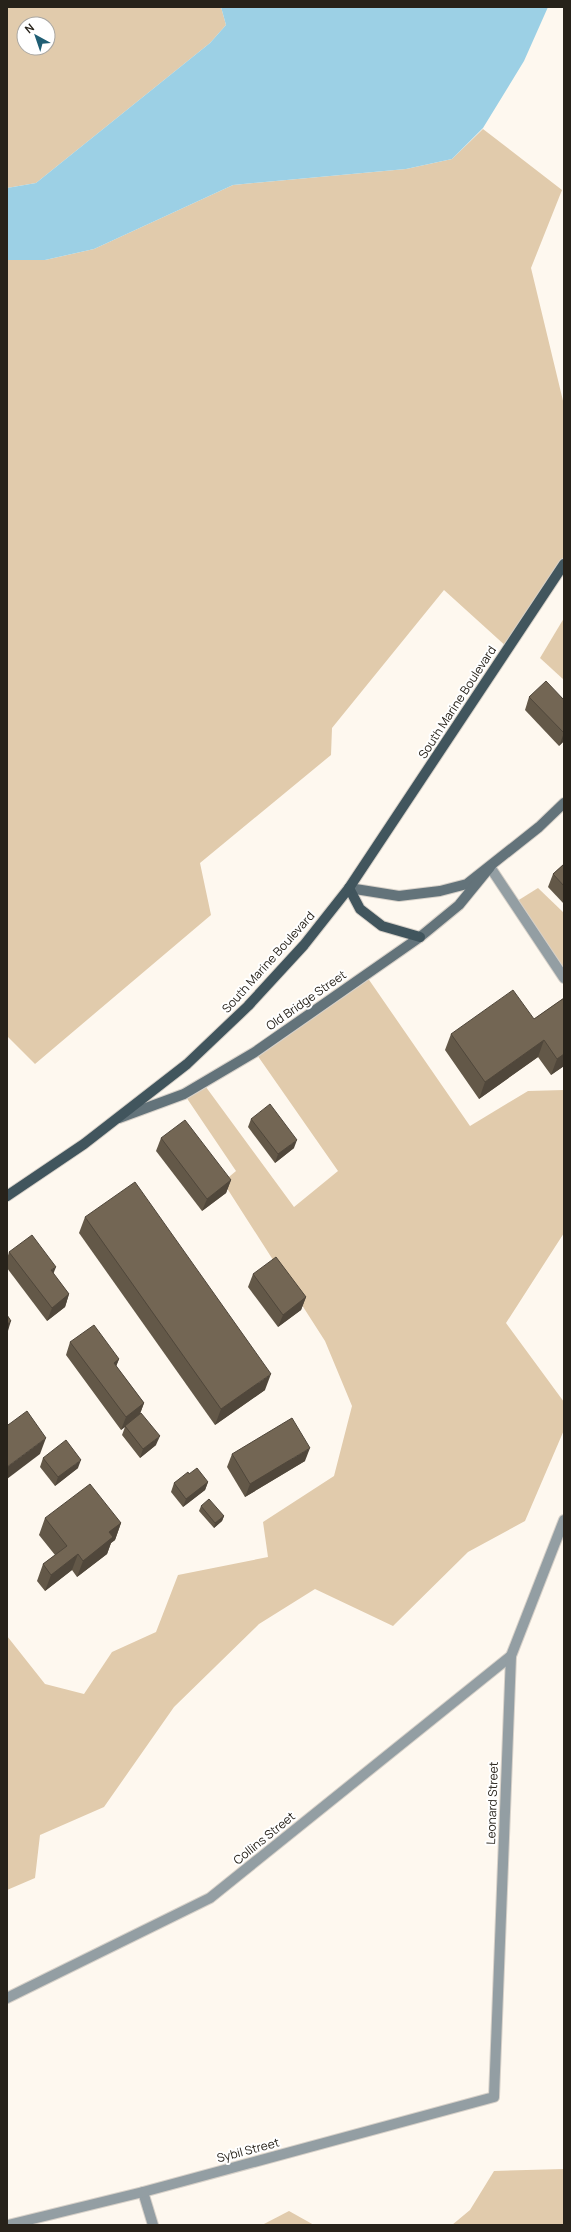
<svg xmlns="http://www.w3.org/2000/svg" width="571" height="2232" font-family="Manrope,sans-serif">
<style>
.green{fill:#e1cbac;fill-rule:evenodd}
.water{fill:#9cd0e5}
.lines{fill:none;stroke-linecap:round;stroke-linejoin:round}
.street-casing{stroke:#d7d1c9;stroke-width:12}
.secondary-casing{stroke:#d7d1c9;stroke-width:12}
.primary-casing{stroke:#d7d1c9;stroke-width:12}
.street{stroke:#939ea3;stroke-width:10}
.secondary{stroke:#63737a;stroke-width:10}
.primary{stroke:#41555d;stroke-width:10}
.wall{fill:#635848}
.shaded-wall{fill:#50473b}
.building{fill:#736654;stroke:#50473b}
.labels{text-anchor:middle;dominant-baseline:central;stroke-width:4;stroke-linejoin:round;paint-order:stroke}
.street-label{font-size:12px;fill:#27221a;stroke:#fff}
</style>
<rect width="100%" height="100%" fill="#fef8ef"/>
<g class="green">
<path d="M7 7H221L226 25 210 43 36 183 7 188ZM24 24H48V48H24Z"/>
<path d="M483 129 562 190 531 268 564 405V564L508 648 444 590 332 728 331 755 200 863 211 915 35 1064 7 1036V260H45L94 249 233 185 406 169 452 159Z"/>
<path d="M564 618V680L540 658Z"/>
<path d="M538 888 564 913V978L514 903Z"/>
<path d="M365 974 470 1126 528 1091 564 1090V1233L506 1323 564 1402V1430L525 1521 468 1552 393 1626 315 1589 259 1624 174 1707 104 1807 40 1835 35 1878 7 1890V1636L45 1684 84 1694 112 1652 156 1632 178 1575 268 1557 263 1522 334 1476 352 1406 325 1341 223 1182 236 1171 184 1094 203 1083 294 1207 338 1171 255 1052Z"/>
<path d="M564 2169V2225H452L470 2210 494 2171Z"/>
<path d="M289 2211 314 2225H262Z"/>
</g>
<path class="water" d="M221 7H548L524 61 483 128 452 159 406 169 233 185 94 249 45 260H7V188L36 183 210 43 226 25Z"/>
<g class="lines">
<defs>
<g id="street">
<path d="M490 867 564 978"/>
<path d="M7 1998 210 1898 511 1656"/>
<path d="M143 2192 153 2225"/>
<path d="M8 2225 143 2192 494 2097 511 1656 564 1520"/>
</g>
<g id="secondary">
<path d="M349 888 399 896 440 891 467 884 539 827 564 803"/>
<path d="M119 1118 184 1094 255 1052 420 937 459 905 490 867"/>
</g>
<g id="primary">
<path d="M349 888 360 909 382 926 420 937"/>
<path d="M7 1196 84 1144 187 1064 248 1006 304 945 349 888 564 564"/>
</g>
</defs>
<use href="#street" class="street-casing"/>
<use href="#secondary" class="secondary-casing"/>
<use href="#primary" class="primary-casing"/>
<use href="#street" class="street"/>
<use href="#secondary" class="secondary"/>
<use href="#primary" class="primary"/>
</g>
<g class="wall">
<path d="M529 697 564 700V741L559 746 525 710Z"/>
<path d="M564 864V904L548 887 553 874Z"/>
<path d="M564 998V1066L551 1075 538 1057 479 1099 445 1050 451 1034 534 1019Z"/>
<path d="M251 1119 294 1148 275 1163 248 1127Z"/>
<path d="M161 1138 231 1180 226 1193 202 1211 156 1151Z"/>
<path d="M85 1217 265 1390 215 1425 79 1233Z"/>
<path d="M9 1252 53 1274 69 1294 65 1307 47 1321 7 1268V1259Z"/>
<path d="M253 1274 306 1297 301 1310 278 1327 248 1287Z"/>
<path d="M70 1342 119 1359 116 1366 144 1403 140 1414 156 1445 140 1458 122 1435 125 1427 121 1430 66 1355Z"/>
<path d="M232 1454 305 1461 245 1497 227 1467Z"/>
<path d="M43 1458 78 1468 55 1486 40 1467Z"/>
<path d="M189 1474 208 1482 205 1490 183 1507 171 1492 174 1483Z"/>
<path d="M201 1506 224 1516 222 1521 214 1528 199 1511Z"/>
<path d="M45 1518 121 1523 115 1540 111 1543 107 1554 77 1577 72 1570 45 1591 37 1581 43 1564 55 1555 39 1535Z"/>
</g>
<g class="shaded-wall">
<path d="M564 732V741L559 746 564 733Z"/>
<path d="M544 1040 538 1057 479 1099 485 1082Z"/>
<path d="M564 1054V1066L551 1075 557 1059Z"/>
<path d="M297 1140 294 1148 275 1163 278 1154Z"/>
<path d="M231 1180 226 1193 202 1211 207 1199Z"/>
<path d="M56 1267 51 1280V1270Z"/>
<path d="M69 1294 65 1307 47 1321 52 1308Z"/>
<path d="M306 1297 301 1310 278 1327 283 1315Z"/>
<path d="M11 1321 7 1334V1324Z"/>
<path d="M119 1359 114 1372V1363Z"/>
<path d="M271 1374 265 1390 215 1425 221 1409Z"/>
<path d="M144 1403 139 1416 121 1430 126 1417Z"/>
<path d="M160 1436 156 1445 140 1458 143 1449Z"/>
<path d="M46 1438 40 1454 7 1479V1467Z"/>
<path d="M310 1448 305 1461 245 1497 250 1484Z"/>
<path d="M81 1460 78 1468 55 1486 58 1477Z"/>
<path d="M208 1482 205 1490 183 1507 186 1499Z"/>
<path d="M224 1516 222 1521 214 1528 215 1523Z"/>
<path d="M121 1523 115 1540 111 1543 107 1554 77 1577 83 1561 109 1532Z"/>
<path d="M78 1554 72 1570 45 1591 51 1575Z"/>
</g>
<g class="building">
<path d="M546 681 564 700V733L529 697Z"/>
<path d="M564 864V886L553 874Z"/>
<path d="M513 990 534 1019 564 998V1054L557 1059 544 1040 485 1082 451 1034Z"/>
<path d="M270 1104 297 1140 278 1154 251 1119Z"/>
<path d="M185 1120 231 1180 207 1199 161 1138Z"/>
<path d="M135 1182 271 1374 221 1409 85 1217Z"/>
<path d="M32 1235 56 1267 51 1270 69 1294 52 1308 9 1252Z"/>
<path d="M276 1257 306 1297 283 1315 253 1274Z"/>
<path d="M7 1315 11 1321 7 1324Z"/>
<path d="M94 1325 119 1359 114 1363 144 1403 126 1417 70 1342Z"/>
<path d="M27 1411 46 1438 7 1467V1423L8 1425Z"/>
<path d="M141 1413 160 1436 143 1449 125 1426Z"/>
<path d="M292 1418 310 1448 250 1484 232 1454Z"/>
<path d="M66 1440 81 1460 58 1477 43 1458Z"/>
<path d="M197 1468 208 1482 186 1499 174 1483 188 1472 189 1474Z"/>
<path d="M90 1484 121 1523 109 1532 113 1537 83 1561 78 1554 51 1575 43 1564 67 1546 45 1518Z"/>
<path d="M209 1499 224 1516 215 1523 201 1506Z"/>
</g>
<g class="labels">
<g class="street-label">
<text transform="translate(457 702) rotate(-57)">South Marine Boulevard</text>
<text transform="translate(268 962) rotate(-48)">South Marine Boulevard</text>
<text transform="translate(306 1000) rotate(-35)">Old Bridge Street</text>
<text transform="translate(492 1803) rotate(-88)">Leonard Street</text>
<text transform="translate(264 1838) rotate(-39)">Collins Street</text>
<text transform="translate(248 2150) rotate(-15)">Sybil Street</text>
</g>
</g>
<rect width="571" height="2232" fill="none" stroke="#27221a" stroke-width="16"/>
<g transform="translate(36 36) rotate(320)"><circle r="19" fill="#ffffff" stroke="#a9a7a3"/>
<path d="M0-3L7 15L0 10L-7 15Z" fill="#1f5e74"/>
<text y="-6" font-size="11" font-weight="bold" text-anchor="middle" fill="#27221a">N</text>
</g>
</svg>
